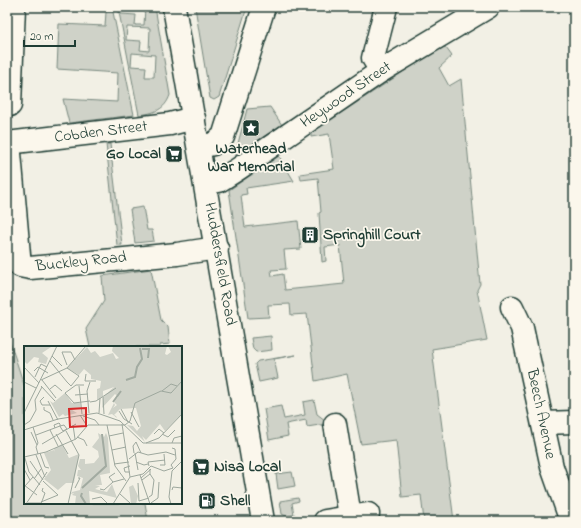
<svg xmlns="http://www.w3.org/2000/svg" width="581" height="528" font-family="'Indie Flower',sans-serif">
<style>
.green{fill:#cfd2c8;stroke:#77887e;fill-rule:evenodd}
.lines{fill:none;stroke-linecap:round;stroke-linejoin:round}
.minor-casing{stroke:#1f3d34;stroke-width:25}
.major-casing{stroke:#1f3d34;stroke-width:25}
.minor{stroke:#fbf7ec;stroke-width:22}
.major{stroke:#fbf7ec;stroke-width:22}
.labels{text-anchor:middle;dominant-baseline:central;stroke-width:3.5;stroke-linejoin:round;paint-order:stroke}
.street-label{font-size:16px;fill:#1f3d34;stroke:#fbf7ec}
.poi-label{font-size:16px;font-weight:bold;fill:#1f3d34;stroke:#fbf7ec;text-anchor:start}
.inset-river{fill:none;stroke:#a2aba1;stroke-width:2}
.inset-road{fill:none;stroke:#9ea89e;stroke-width:1}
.view{fill:#d62828;fill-opacity:0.15;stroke:#d62828;stroke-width:2}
.inset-edge{fill:none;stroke:#1f3d34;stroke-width:2}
</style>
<rect width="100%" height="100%" fill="#f2f0e5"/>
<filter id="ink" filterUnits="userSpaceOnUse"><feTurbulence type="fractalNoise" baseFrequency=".025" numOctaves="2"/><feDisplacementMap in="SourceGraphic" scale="8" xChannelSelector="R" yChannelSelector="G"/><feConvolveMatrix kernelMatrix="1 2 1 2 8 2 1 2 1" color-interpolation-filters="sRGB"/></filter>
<g filter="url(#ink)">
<g class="green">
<path d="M118 7H121V14L136 15 135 25H144L145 7H155L170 95C165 110 154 113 139 115ZM127 27 150 28 149 51 140 50 141 41 126 40ZM132 53 155 55 154 77H145L146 67 131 66Z"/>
<path d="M195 7H247L219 97 214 100 210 98Z"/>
<path d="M106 12H113L134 115 69 123 63 99 117 102 118 73 57 69 59 24 105 26Z"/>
<path d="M442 46 446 48 452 56 439 68 449 86 461 79 480 284 477 290 487 340 432 349 454 521H424L421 495 402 497 396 440 361 444 347 374 315 381 307 314 291 315 290 304 268 305 269 317 248 318 229 190 279 156 294 181 246 188 247 194 241 195 245 227 298 221 301 249 284 250 286 269 271 270 272 276 283 274 285 290 344 284 340 245 325 247 326 261 322 262 319 213 321 212 318 178 301 180 300 174 334 169 329 134 311 137V133Z"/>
<path d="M270 107 282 125 235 155 247 109Z"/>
<path d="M106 144H110L122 245H117Z"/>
<path d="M143 207 147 230H152L154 241 135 243 130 209Z"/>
<path d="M151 269 161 320 168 327 170 344 160 345V347H90L86 329 104 301 102 276Z"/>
<path d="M7 333 25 388V503H145L148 521H7Z"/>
<path d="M271 336 272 350 256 352 253 349 251 338Z"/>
<path d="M296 355 274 359 278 378 259 382 255 364 258 361Z"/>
<path d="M314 400 317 414 325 420 326 424 307 427 306 420 286 424 288 436 269 440 264 409 281 406 284 419 305 415 303 402Z"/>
<path d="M292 472 295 486 278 489 276 474Z"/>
<path d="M298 498 299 501 292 503 294 515 286 516 282 514 280 501Z"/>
</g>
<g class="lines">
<defs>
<g id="minor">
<path d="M381 71 373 58 386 7"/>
<path d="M10 105 14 7"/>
<path d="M9 142 20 266 30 268 177 254 217 248"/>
<path d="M7 143 170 124 194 118"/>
<path d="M200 147 213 144 223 137 264 7"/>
<path d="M206 183 219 181 238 169 381 71 488 7"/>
<path d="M512 307 522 328 552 467 571 521"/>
<path d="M543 423 574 422"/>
<path d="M335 424 350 516"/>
<path d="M325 521 368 514"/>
</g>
<path id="major" d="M174 7 263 521"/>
</defs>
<use href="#minor" class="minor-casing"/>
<use href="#major" class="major-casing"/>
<use href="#minor" class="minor"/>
<use href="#major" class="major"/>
</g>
</g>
<defs>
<symbol id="sight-square" viewBox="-11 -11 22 22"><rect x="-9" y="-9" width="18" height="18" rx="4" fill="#1f3d34" stroke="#fbf7ec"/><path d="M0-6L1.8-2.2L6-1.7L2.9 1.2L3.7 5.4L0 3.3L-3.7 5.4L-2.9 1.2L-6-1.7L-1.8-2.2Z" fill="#fff"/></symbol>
<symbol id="supermarket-square" viewBox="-11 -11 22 22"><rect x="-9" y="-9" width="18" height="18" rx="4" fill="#1f3d34" stroke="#fbf7ec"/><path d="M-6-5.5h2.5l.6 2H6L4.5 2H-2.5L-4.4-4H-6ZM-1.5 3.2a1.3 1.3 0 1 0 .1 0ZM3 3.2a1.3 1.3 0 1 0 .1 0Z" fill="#fff"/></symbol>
<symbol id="building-square" viewBox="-11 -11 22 22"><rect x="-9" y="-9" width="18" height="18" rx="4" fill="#1f3d34" stroke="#fbf7ec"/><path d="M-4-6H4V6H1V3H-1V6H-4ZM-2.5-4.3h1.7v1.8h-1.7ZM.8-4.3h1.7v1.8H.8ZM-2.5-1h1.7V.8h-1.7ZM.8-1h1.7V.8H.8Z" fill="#fff"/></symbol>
<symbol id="fuel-square" viewBox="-11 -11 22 22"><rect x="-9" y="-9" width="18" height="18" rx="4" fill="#1f3d34" stroke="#fbf7ec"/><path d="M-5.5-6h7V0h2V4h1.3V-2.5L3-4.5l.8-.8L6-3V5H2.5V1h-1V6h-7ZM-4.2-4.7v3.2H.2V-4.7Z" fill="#fff"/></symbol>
</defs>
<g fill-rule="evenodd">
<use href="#sight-square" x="241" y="118" width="20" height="20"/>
<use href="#supermarket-square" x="164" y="144" width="20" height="20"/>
<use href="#building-square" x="300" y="225" width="20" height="20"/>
<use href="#supermarket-square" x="191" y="457" width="20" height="20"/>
<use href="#fuel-square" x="197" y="491" width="20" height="20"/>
</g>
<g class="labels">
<g class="street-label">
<text transform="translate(346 95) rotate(-34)">Heywood Street</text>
<text transform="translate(101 132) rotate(-7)">Cobden Street</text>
<text transform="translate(81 262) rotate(-6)">Buckley Road</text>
<text transform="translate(220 264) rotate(80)">Huddersfield Road</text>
<text transform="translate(541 414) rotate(78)">Beech Avenue</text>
</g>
<g class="poi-label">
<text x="251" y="149" text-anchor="middle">Waterhead<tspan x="251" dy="18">War Memorial</tspan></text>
<text x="161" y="154" text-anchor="end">Go Local</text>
<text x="323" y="235">Springhill Court</text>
<text x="214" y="467">Nisa Local</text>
<text x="220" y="501">Shell</text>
</g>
</g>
<g transform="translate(24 346)">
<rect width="158" height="158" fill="#f2f0e5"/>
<path d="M0 0 27 1 18 7 24 12 22 18 14 16 15 12 10 11 3 18 0 15ZM89 0H143L141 8 143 9 147 6 144 0H158V68L141 85 136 78 122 94 118 90 121 96 103 79 109 80 113 85 117 80 112 62 96 63 90 69 92 70 93 72 88 68 84 69 90 57 91 59 89 62 93 59 90 56 94 51 91 48 78 62 79 51 90 41 79 45V50L73 54V43L76 42 77 35 67 33V29L60 23 55 29 43 22 63 1 67 7 71 5 76 11 89 7 92 13 95 12 88 5ZM41 47 48 57H56L57 62 48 64 53 67 41 70 39 68 35 71 26 55 29 57ZM74 87 80 91 82 87 84 92 86 127 76 129 78 139H71L76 140 71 143 83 146 88 138 93 152 65 145 66 158H51L52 150 48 149 50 147 47 148 48 146 56 144 59 132 53 130 54 124H57L54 120 56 113H61V118L70 117 75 111 74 105 68 101 75 92ZM38 98 45 112 55 108 50 137H42L34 144 20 133 27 124 20 107 30 104 31 106 30 103ZM109 139 114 150 112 158H107L105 141Z" fill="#cfd2c8"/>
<path class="inset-river" d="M118 3H125L124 12M102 34 111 31 113 21 118 13 116 2M89 56 97 45M58 142 82 120 78 88M58 147 57 150 62 158"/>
<path class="inset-road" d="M28 10 38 20M26 15 43 36M43 19 38 6H47L51 14M0 21 15 37M10 25 14 21 24 27M62 28 61 35H72M11 31 17 18 23 21M17 34 43 22 62 0M18 34 32 52M0 36 12 42M43 36 47 40 55 30 43 22M60 39H52L41 47 50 57 66 55M17 40 31 55M55 40 58 68M26 43 31 39 38 45M138 45 147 38 153 40M51 49 64 48M20 51 16 55 18 59H26M79 51 80 68M24 55 34 74M66 56 72 55 92 42M20 61V64L26 67 29 74M97 63 104 76M95 65 100 73 108 78M107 66 115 81M0 67 33 0M65 67 63 45 66 36M75 67 76 52M56 69 63 80M59 70 71 74 75 79M98 78 106 131M0 79 6 75 12 64 11 54 18 41M49 79 51 93M83 79 91 120 102 135M9 81 14 97 12 101 14 108M0 84 34 73 73 67 96 75 119 97H158M26 84 34 100M42 85 55 109 44 158M7 86 13 99M32 88 44 108M130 88 135 83 140 87M138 88 144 91 151 84M12 89 36 80 40 79 43 83 39 85 37 82 36 80V78L35 77 30 79 31 82M85 90 99 87M53 91 60 94 63 100M122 97 135 92 158 68M148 97 150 92 158 90M18 98 52 78M148 102 151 103 152 113 147 119 149 122M88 104 102 101M16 107 21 121 25 122M110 107 109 100 112 96 117 107M111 107 114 124M0 109 5 126 16 139M12 109 21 131M0 111 22 106 52 93 64 79H101L106 75 111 57 137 45 147 47 158 35M105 113 114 106 124 109 142 106 151 109M6 115 19 134M112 116 120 119 124 118M90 118 105 116M136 119H141L140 108M106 120 100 122 101 126H106M125 120 124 116 141 114M0 123 6 134M116 129 126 158M106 131 119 128 127 120 140 125 149 122M117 132 127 123M10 133 17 123M118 134 126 128V123M89 136 85 131 91 127M114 137 115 155 125 152M0 139 13 149M1 140 9 131M51 142 56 132H54M76 143 80 144 89 136 100 133M148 144 149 141 158 142M96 148 106 157M125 151 128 149 130 134 126 128M68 153 77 151 84 158M17 156 34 149 19 135M4 157H17M127 157 134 152 135 136M2 158 23 126M17 158 21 147 18 145 19 142M89 158 106 131M147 158 145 151 148 125 158 115"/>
<path class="view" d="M62 62V80L46 81 45 63Z"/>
<rect width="158" height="158" class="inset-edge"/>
</g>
<rect width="581" height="528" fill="none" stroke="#fbf7ec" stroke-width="24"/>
<rect x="12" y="12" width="557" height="504" fill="none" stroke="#1f3d34" stroke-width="1.5" filter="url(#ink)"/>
<path d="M24 40v6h51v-6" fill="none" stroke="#1f3d34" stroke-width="2"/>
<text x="30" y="40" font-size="12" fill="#1f3d34" stroke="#fbf7ec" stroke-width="3" paint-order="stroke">20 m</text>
</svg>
